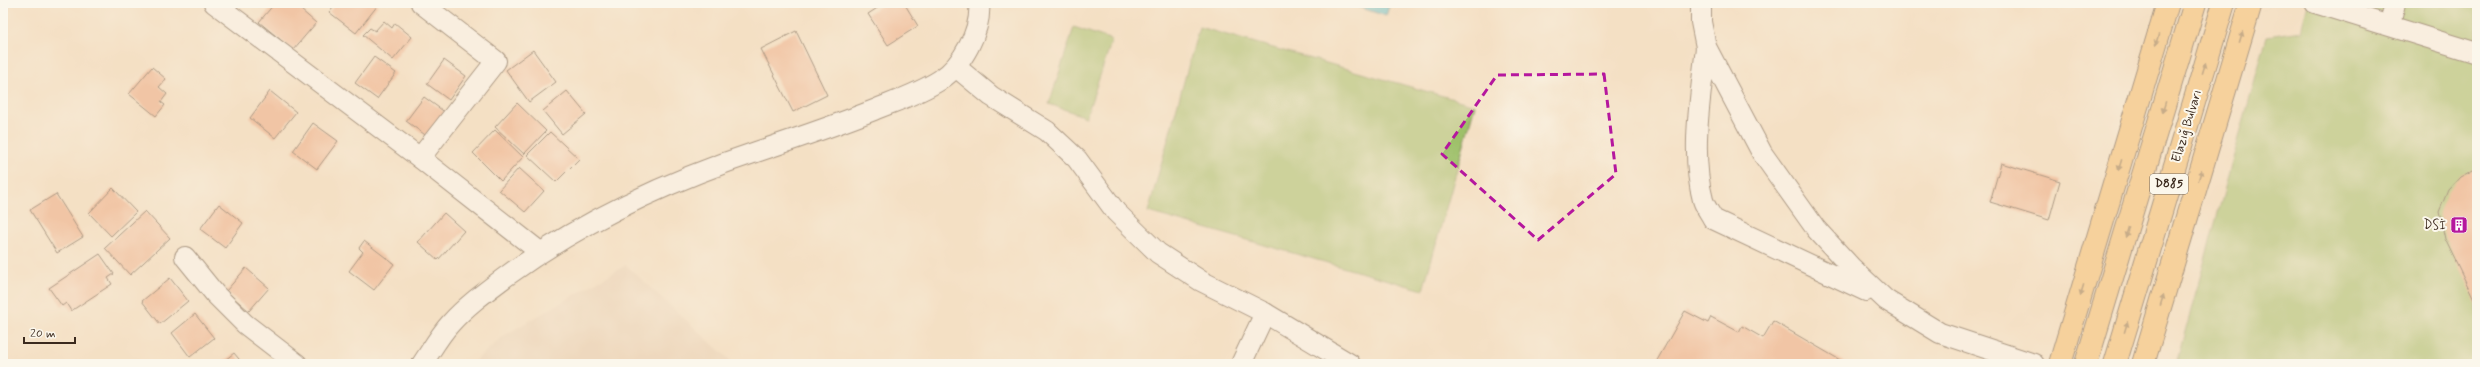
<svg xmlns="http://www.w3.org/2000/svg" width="2480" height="367" font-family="Mynerve,sans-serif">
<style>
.built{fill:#e7cfb5}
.green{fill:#9dc069;stroke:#6c7544}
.water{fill:#59c3d4;stroke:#4a7679}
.building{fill:#eea57f}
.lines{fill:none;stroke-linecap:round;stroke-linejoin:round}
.street-casing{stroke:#574537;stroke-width:22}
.highway-casing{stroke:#574537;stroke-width:24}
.street{stroke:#fff;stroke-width:20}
.highway{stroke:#f8bf6c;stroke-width:22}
.oneway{fill:#906d41}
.marked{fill:none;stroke:#b5179e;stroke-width:3;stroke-dasharray:8 5;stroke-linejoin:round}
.labels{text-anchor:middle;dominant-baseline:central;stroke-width:4;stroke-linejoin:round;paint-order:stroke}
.shield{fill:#fbf7ec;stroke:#75685c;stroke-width:1}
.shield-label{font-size:12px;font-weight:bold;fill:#3b2a1e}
.street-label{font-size:13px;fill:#3b2a1e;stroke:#fbf7ec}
.poi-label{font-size:13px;fill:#3b2a1e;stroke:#fbf7ec;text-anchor:end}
</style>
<rect width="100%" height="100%" fill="#fbf7ec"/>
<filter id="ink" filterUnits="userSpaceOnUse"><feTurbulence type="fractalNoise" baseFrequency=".025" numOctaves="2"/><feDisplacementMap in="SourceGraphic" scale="8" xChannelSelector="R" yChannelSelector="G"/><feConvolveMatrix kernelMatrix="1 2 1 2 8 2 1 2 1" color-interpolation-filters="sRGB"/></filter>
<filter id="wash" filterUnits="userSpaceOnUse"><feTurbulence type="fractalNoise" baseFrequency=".012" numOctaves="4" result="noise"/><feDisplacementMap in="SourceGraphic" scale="16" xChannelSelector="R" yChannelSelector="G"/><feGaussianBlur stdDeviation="0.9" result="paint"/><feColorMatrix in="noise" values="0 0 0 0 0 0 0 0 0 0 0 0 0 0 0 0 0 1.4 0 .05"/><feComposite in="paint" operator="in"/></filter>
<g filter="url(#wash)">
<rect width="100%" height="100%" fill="#f4e0c4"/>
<path class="built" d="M626 265 734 364H471L505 335Z"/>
<g class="green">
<path d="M2308 3H2477V364H2176L2267 36 2301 31Z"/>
<path d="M1074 27 1112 40 1086 117 1049 104Z"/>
<path d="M1199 27 1475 105 1423 290 1148 212Z"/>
</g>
<path class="water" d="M1346 3H1390L1386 16Z"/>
<g id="blocks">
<g class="building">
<path d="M275 3H293L316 23 293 50 259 22Z"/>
<path d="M336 3H376L378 5 356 33 329 12Z"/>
<path d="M885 3H904L918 26 888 45 868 14Z"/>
<path d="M384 21 392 28 395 23 412 37 393 60 363 35 370 28 375 31Z"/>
<path d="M796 31 827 95 793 112 761 49Z"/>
<path d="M533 50 556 82 529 102 506 70Z"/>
<path d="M374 57 396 73 377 99 355 83Z"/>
<path d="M444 60 466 76 449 100 427 84Z"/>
<path d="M152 67 166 79 159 87 167 94 161 102 165 105 156 116 129 94Z"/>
<path d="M270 91 296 112 275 138 250 118Z"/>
<path d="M567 91 586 114 562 134 543 111Z"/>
<path d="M424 97 446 113 428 137 406 121Z"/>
<path d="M517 103 546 131 524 154 495 127Z"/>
<path d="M313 123 338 141 317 169 293 151Z"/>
<path d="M495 130 523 157 501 181 473 153Z"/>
<path d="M550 132 579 159 556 182 527 155Z"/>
<path d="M2001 163 2060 181 2049 220 1990 202Z"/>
<path d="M519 168 544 191 525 212 499 190Z"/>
<path d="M2477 168V305L2445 239 2439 212 2448 190 2460 177Z"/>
<path d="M113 188 136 212 111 236 89 213Z"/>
<path d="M56 194 83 237 57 253 30 210Z"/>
<path d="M219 204 243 223 225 248 200 229Z"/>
<path d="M145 211 170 238 130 275 105 248Z"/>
<path d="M444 213 464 231 438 260 418 242Z"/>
<path d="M364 241 394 264 374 290 349 271 363 252 359 248Z"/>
<path d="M100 254 114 274 108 278 112 284 71 311 66 303 62 306 49 288Z"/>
<path d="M246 268 269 288 249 311 226 291Z"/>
<path d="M170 278 188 301 160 324 142 301Z"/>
<path d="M1685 311 1708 323 1711 317 1739 332 1742 326 1763 338 1773 321 1847 364H1655Z"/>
<path d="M195 314 214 338 190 357 172 333Z"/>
<path d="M234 353 243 364H220Z"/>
</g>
</g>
</g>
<g filter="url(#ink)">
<use href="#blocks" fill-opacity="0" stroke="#574537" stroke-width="1"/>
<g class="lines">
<defs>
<g id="street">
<path d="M214 3 420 158 540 252"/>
<path d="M1701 3V22L1706 47 1762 153 1816 229 1851 267 1886 300 1940 333 2034 364"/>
<path d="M2315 3 2477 53"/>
<path d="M2390 25 2395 3"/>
<path d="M1706 47C1701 95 1690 152 1703 200 1705 207 1710 213 1713 219L1866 291"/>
<path d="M956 67 991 96 1047 131 1077 159 1116 212 1158 253 1201 281 1265 313 1350 364"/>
<path d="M420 158 496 61 421 3"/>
<path d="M185 257 215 294 245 324 297 364"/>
<path d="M422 364C431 351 439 336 450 324 467 305 488 290 508 275 584 220 671 180 759 151 798 138 836 125 874 110 896 101 920 93 940 80 962 66 982 30 979 3"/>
<path d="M1241 364 1265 313"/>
</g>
<g id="highway">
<path d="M2060 364 2168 3"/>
<path d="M2086 364 2195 3"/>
<path d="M2115 364 2224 3"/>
<path d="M2143 364 2251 3"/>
</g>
</defs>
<use href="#street" class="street-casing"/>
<use href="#highway" class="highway-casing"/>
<use href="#street" class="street"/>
<use href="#highway" class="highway"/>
</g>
<defs><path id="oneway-solid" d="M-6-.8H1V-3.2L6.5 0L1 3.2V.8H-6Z"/></defs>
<g class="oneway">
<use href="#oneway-solid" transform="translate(2241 37) rotate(-73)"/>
<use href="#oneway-solid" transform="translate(2157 40) rotate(106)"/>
<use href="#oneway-solid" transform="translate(2204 68) rotate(-73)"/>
<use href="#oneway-solid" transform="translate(2164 107) rotate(107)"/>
<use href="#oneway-solid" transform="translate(2120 165) rotate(107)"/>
<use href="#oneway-solid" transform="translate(2200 175) rotate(-73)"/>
<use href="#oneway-solid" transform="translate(2127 232) rotate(107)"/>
<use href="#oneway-solid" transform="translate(2082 290) rotate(107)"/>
<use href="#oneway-solid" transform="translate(2162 300) rotate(-73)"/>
<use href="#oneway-solid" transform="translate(2126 327) rotate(-73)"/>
</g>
</g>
<path d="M0 0H2480V367H0ZM1604 74 1616 174 1538 240 1442 154 1497 75Z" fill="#f4e0c4" fill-opacity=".55" fill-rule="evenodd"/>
<path class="marked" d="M1604 74 1616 174 1538 240 1442 154 1497 75Z"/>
<defs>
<symbol id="building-square" viewBox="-11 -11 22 22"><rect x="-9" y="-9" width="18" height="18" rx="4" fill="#b5179e" stroke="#fbf7ec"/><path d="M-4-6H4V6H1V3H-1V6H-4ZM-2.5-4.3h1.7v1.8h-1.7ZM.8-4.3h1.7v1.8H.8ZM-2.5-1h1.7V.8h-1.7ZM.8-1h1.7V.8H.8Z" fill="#fff"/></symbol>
</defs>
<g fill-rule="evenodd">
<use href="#building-square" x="2449" y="215" width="20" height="20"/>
</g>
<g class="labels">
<rect class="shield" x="2150" y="174" width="38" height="20" rx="3"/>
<g class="shield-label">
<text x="2169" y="184">D885</text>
</g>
<g class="street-label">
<text transform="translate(2187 126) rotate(-73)">Elazığ Bulvarı</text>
</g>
<g class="poi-label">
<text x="2446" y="225">DSİ</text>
</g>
</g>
<rect width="2480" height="367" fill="none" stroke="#fbf7ec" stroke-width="16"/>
<path d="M24 337v6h51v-6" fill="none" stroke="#3b2a1e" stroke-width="2"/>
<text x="30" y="337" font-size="12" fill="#3b2a1e" stroke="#fbf7ec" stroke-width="3" paint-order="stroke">20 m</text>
</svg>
